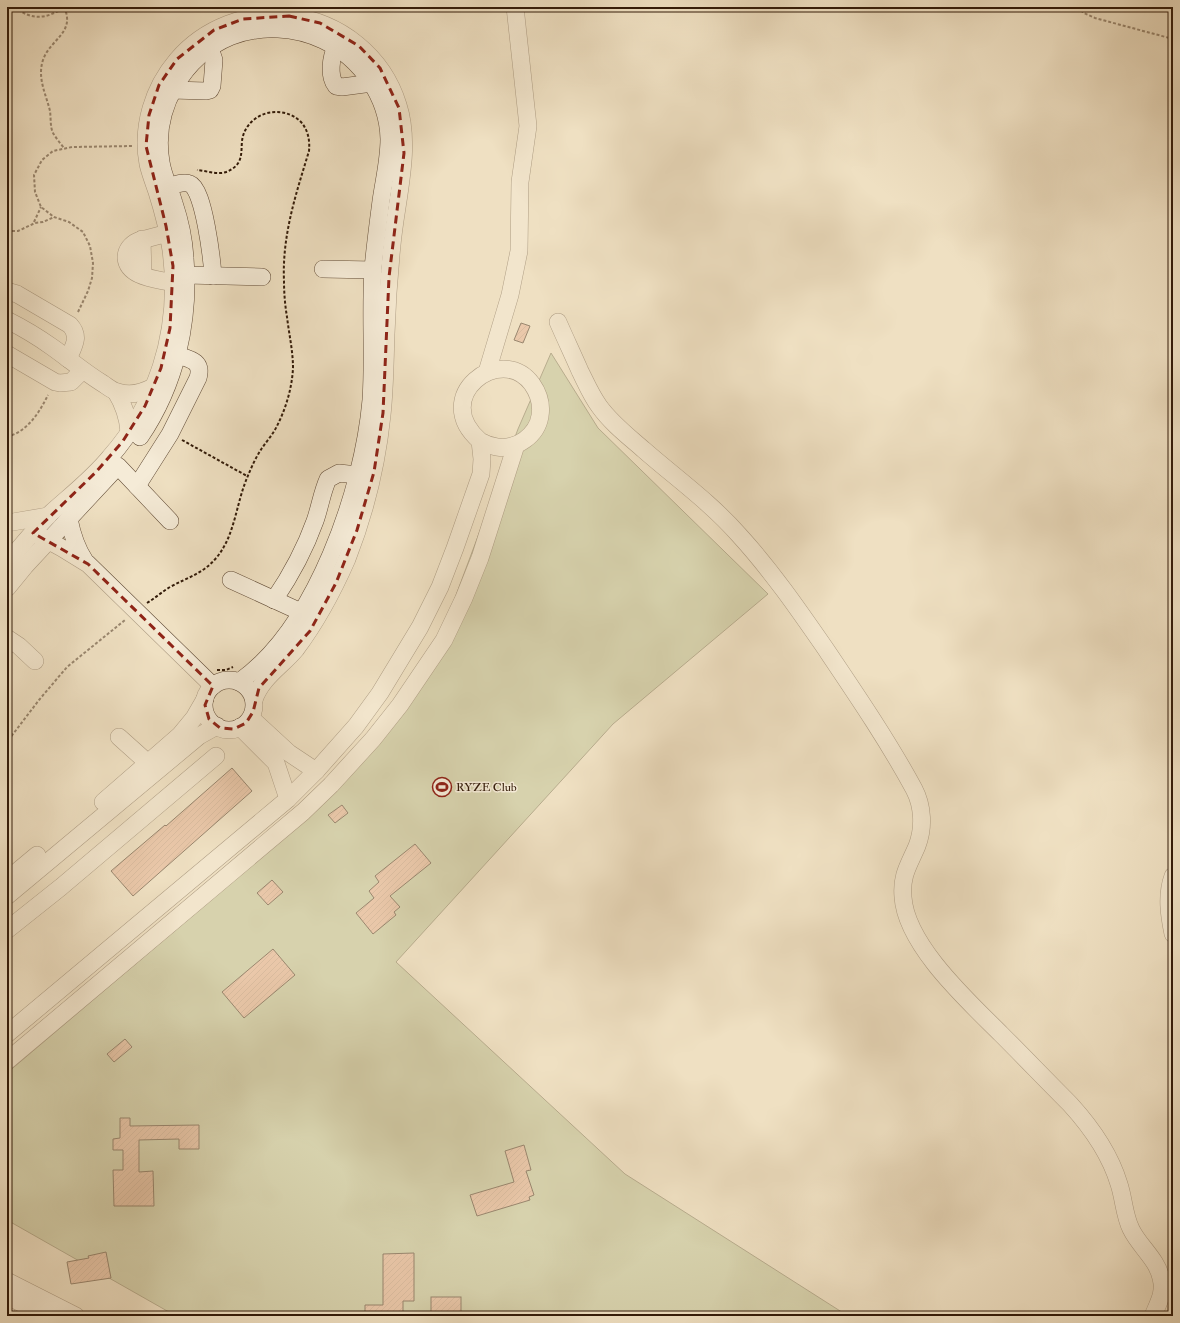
<svg xmlns="http://www.w3.org/2000/svg" width="1180" height="1323" font-family="'IM FELL Double Pica',serif">
<style>
.garden{fill:#bbc292;stroke:#776e4e}
.building{fill:url(#building-hatch);stroke:#331b09}
.lines{fill:none;stroke-linecap:round;stroke-linejoin:round}
.minor-casing{stroke:#624c37;stroke-width:18}
.path{stroke:#331b09;stroke-width:2;stroke-dasharray:3 2;stroke-linecap:butt}
.minor{stroke:#f5ebd7;stroke-width:17}
.marked{fill:none;stroke:#8f2418;stroke-width:3;stroke-dasharray:8 5;stroke-linejoin:round}
.labels{text-anchor:middle;dominant-baseline:central;stroke-width:3;stroke-linejoin:round;paint-order:stroke}
.poi-label{font-size:12px;fill:#331b09;stroke:#f5ebd7;text-anchor:start}
</style>
<defs>
<pattern id="building-hatch" width="6" height="6" patternUnits="userSpaceOnUse"><rect width="6" height="6" fill="#e4ac8c"/><path d="M-1 1l2-2M0 6l6-6M5 7l2-2" fill="none" stroke="#c49377"/></pattern>
</defs>
<rect width="100%" height="100%" fill="#efe0c2"/>
<filter id="stains"><feTurbulence type="fractalNoise" baseFrequency=".005" numOctaves="4"/><feColorMatrix values="0 0 0 0 .2 0 0 0 0 .09 0 0 0 0 .02 0 0 0 .5 -.17"/></filter>
<radialGradient id="worn" r=".72"><stop offset=".6" stop-color="#630" stop-opacity="0"/><stop offset="1" stop-color="#630" stop-opacity=".3"/></radialGradient>
<path class="garden" d="M551 353 598 428 768 594 613 724 396 962 625 1174 848 1316H176L7 1220V1073L231 883 368 739 440 638 518 429Z"/>
<g class="building">
<path d="M521 323 530 326 523 343 514 340Z"/>
<path d="M232 768 252 791 133 896 111 871 165 825 166 826Z"/>
<path d="M342 805 348 813 335 823 328 815Z"/>
<path d="M415 844 431 863 390 896 400 907 394 912 396 915 373 934 356 913 374 898 369 891 379 882 375 876Z"/>
<path d="M272 880 283 892 268 905 257 893Z"/>
<path d="M273 949 295 975 244 1018 222 992Z"/>
<path d="M125 1039 132 1047 114 1062 107 1054Z"/>
<path d="M120 1118H130V1126L199 1125V1149H179V1139L139 1140V1172L153 1171 154 1206H114L113 1170H123V1150H113V1139L120 1138Z"/>
<path d="M524 1145 531 1170 526 1171 534 1195 529 1197 530 1200 477 1216 470 1195 514 1182 505 1151Z"/>
<path d="M106 1252 111 1278 71 1284 67 1262 89 1258 88 1256Z"/>
<path d="M414 1253V1301H403V1316H365V1305H383V1254Z"/>
<rect x="431" y="1297" width="30" height="19"/>
</g>
<g class="lines">
<defs>
<g id="minor">
<path d="M336 47C331 57 328 76 336 86L342 87 372 83"/>
<path d="M172 90 206 91 210 90 212 86 214 60 210 48"/>
<path d="M168 187C174 185 184 181 190 184 204 189 212 261 213 276"/>
<path d="M168 233 138 241C131 244 126 250 126 258 128 278 158 279 173 283"/>
<path d="M142 239 143 275"/>
<path d="M323 269 373 270"/>
<path d="M186 275 262 277"/>
<path d="M7 293 10 292 17 294 70 325C81 337 73 347 68 359"/>
<path d="M7 320C23 328 38 337 52 347 69 359 84 372 102 383 107 386 112 391 118 392 130 396 142 393 153 387"/>
<path d="M558 322C565 338 573 355 580 371 586 383 591 395 599 406 611 423 628 436 644 450 676 478 711 503 739 535 771 570 798 609 825 648 856 694 888 741 914 789 923 806 924 828 917 846 909 865 901 875 903 897 906 945 968 1001 1001 1034 1024 1057 1047 1081 1070 1104 1091 1127 1110 1154 1119 1184 1124 1199 1124 1215 1131 1229 1139 1246 1157 1259 1161 1278 1165 1293 1158 1303 1153 1316"/>
<path d="M7 354 55 382 60 383 71 382 82 371"/>
<path d="M487 372 510 295 519 251 520 182 528 126 515 7"/>
<path d="M116 392C124 405 128 417 129 432"/>
<path d="M140 437C176 384 190 321 185 258 184 240 180 221 174 203 170 189 163 176 161 162 152 109 183 56 232 36 262 25 295 27 323 40 361 58 388 97 389 139 389 160 384 180 381 201 378 224 375 246 373 269 370 313 374 357 371 400 363 491 316 628 239 682"/>
<path d="M118 466 170 521"/>
<path d="M137 486 170 434 198 378C203 361 190 359 177 355"/>
<path d="M69 519C72 534 76 548 85 561"/>
<path d="M7 523 48 516"/>
<path d="M40 536 62 548 88 564 213 686"/>
<path d="M7 563C21 546 35 529 51 513 71 495 93 478 110 457 133 431 150 400 161 367 173 330 176 289 171 250 168 230 163 211 157 192 154 183 150 173 148 164 141 127 153 88 177 60 204 28 248 11 290 16 340 22 383 56 398 105 412 148 396 200 392 245 389 274 387 304 386 334 385 361 385 388 382 415 377 464 365 513 347 559 333 591 317 621 296 649 282 666 261 678 254 700"/>
<path d="M231 580 301 612"/>
<path d="M7 588 25 566 117 467"/>
<path d="M274 600C291 575 305 549 315 521 320 507 322 492 328 479L339 473 357 475"/>
<path d="M7 638 19 646 35 661"/>
<circle cx="229" cy="705" r="25"/>
<path d="M251 718 289 753 316 771"/>
<path d="M240 727 276 763 288 799"/>
<path d="M119 737 148 763"/>
<path d="M103 802 180 735 194 718 205 699"/>
<path d="M1173 876C1166 895 1169 915 1173 934"/>
<path d="M7 880 37 855"/>
<path d="M7 896 199 736 217 726"/>
<path d="M7 930 61 887 216 756"/>
<path d="M7 1034 288 799 316 771 356 726 380 693 420 627 440 587 455 548 481 474 482 459 480 441C429 397 501 342 532 384 539 394 542 404 540 416 537 435 517 450 497 447 491 446 485 444 480 441"/>
<path d="M7 1061 303 812 331 785 373 739 400 705 444 640 464 598 480 558 516 445"/>
<path d="M7 1281 76 1316"/>
<path d="M7 1296 47 1316"/>
<path d="M7 1315 8 1316"/>
</g>
</defs>
<use href="#minor" class="minor-casing"/>
<g class="path">
<path d="M14 7C33 21 46 19 65 7"/>
<path d="M64 7C76 33 50 39 43 60 37 78 46 94 50 111 51 118 50 127 53 133 56 138 60 143 64 148"/>
<path d="M1077 7 1084 13 1095 18 1173 39"/>
<path d="M34 222 41 207"/>
<path d="M7 231H18L35 223 43 222 54 217"/>
<path d="M78 312 88 291 92 278 93 263 90 246 83 232 69 222 54 217 41 207 35 192 34 175 42 160 53 151 72 147 133 146"/>
<path d="M7 437C28 431 39 413 48 395"/>
<path d="M182 440 247 476"/>
<path d="M147 603C155 598 162 592 170 587 188 577 203 574 217 557 235 535 236 504 247 478 251 468 256 457 262 448 267 441 273 434 277 426 286 408 292 388 293 368 293 351 289 334 287 317 285 305 284 293 284 281 282 235 296 194 309 151 310 140 308 130 301 122 294 115 285 112 276 112 259 112 244 124 242 141 241 152 243 162 232 169 221 177 209 171 197 170"/>
<path d="M217 670H226L233 667"/>
<path d="M7 745 10 738 39 700 67 667 125 620"/>
</g>
<use href="#minor" class="minor"/>
</g>
<path d="M0 0H1180V1323H0ZM289 16 320 23 359 46 380 68 399 108 404 153 389 277 383 413 374 472 357 530 336 583 310 631 259 688 253 712 246 723 234 729 220 728 209 719 205 705 213 686 88 564 33 533 96 472 123 441 145 406 161 368 170 328 173 266 166 226 146 146 149 115 159 85 177 59 214 30 243 19Z" fill="#efe0c2" fill-opacity=".55" fill-rule="evenodd"/>
<path class="marked" d="M289 16 320 23 359 46 380 68 399 108 404 153 389 277 383 413 374 472 357 530 336 583 310 631 259 688 253 712 246 723 234 729 220 728 209 719 205 705 213 686 88 564 33 533 96 472 123 441 145 406 161 368 170 328 173 266 166 226 146 146 149 115 159 85 177 59 214 30 243 19Z"/>
<defs>
<symbol id="stadium-ring" viewBox="-11 -11 22 22"><circle r="9.5" fill="#f5ebd7" stroke="#8f2418" stroke-width="1.5"/><path d="M0-5a6.5 5 0 1 0 0 10a6.5 5 0 1 0 0-10ZM-3.5-1.8h7v3.6h-7Z" fill="#8f2418"/></symbol>
</defs>
<g fill-rule="evenodd">
<use href="#stadium-ring" x="431" y="776" width="22" height="22"/>
</g>
<g class="labels">
<g class="poi-label">
<text x="456" y="787">RYZE Club</text>
</g>
</g>
<rect width="1180" height="1323" fill="none" stroke="#efe0c2" stroke-width="24"/>
<rect x="8" y="8" width="1164" height="1307" fill="none" stroke="#331b09" stroke-width="2"/>
<rect x="12" y="12" width="1156" height="1299" fill="none" stroke="#331b09"/>
<rect width="100%" height="100%" filter="url(#stains)"/>
<rect width="100%" height="100%" fill="url(#worn)"/>
</svg>
